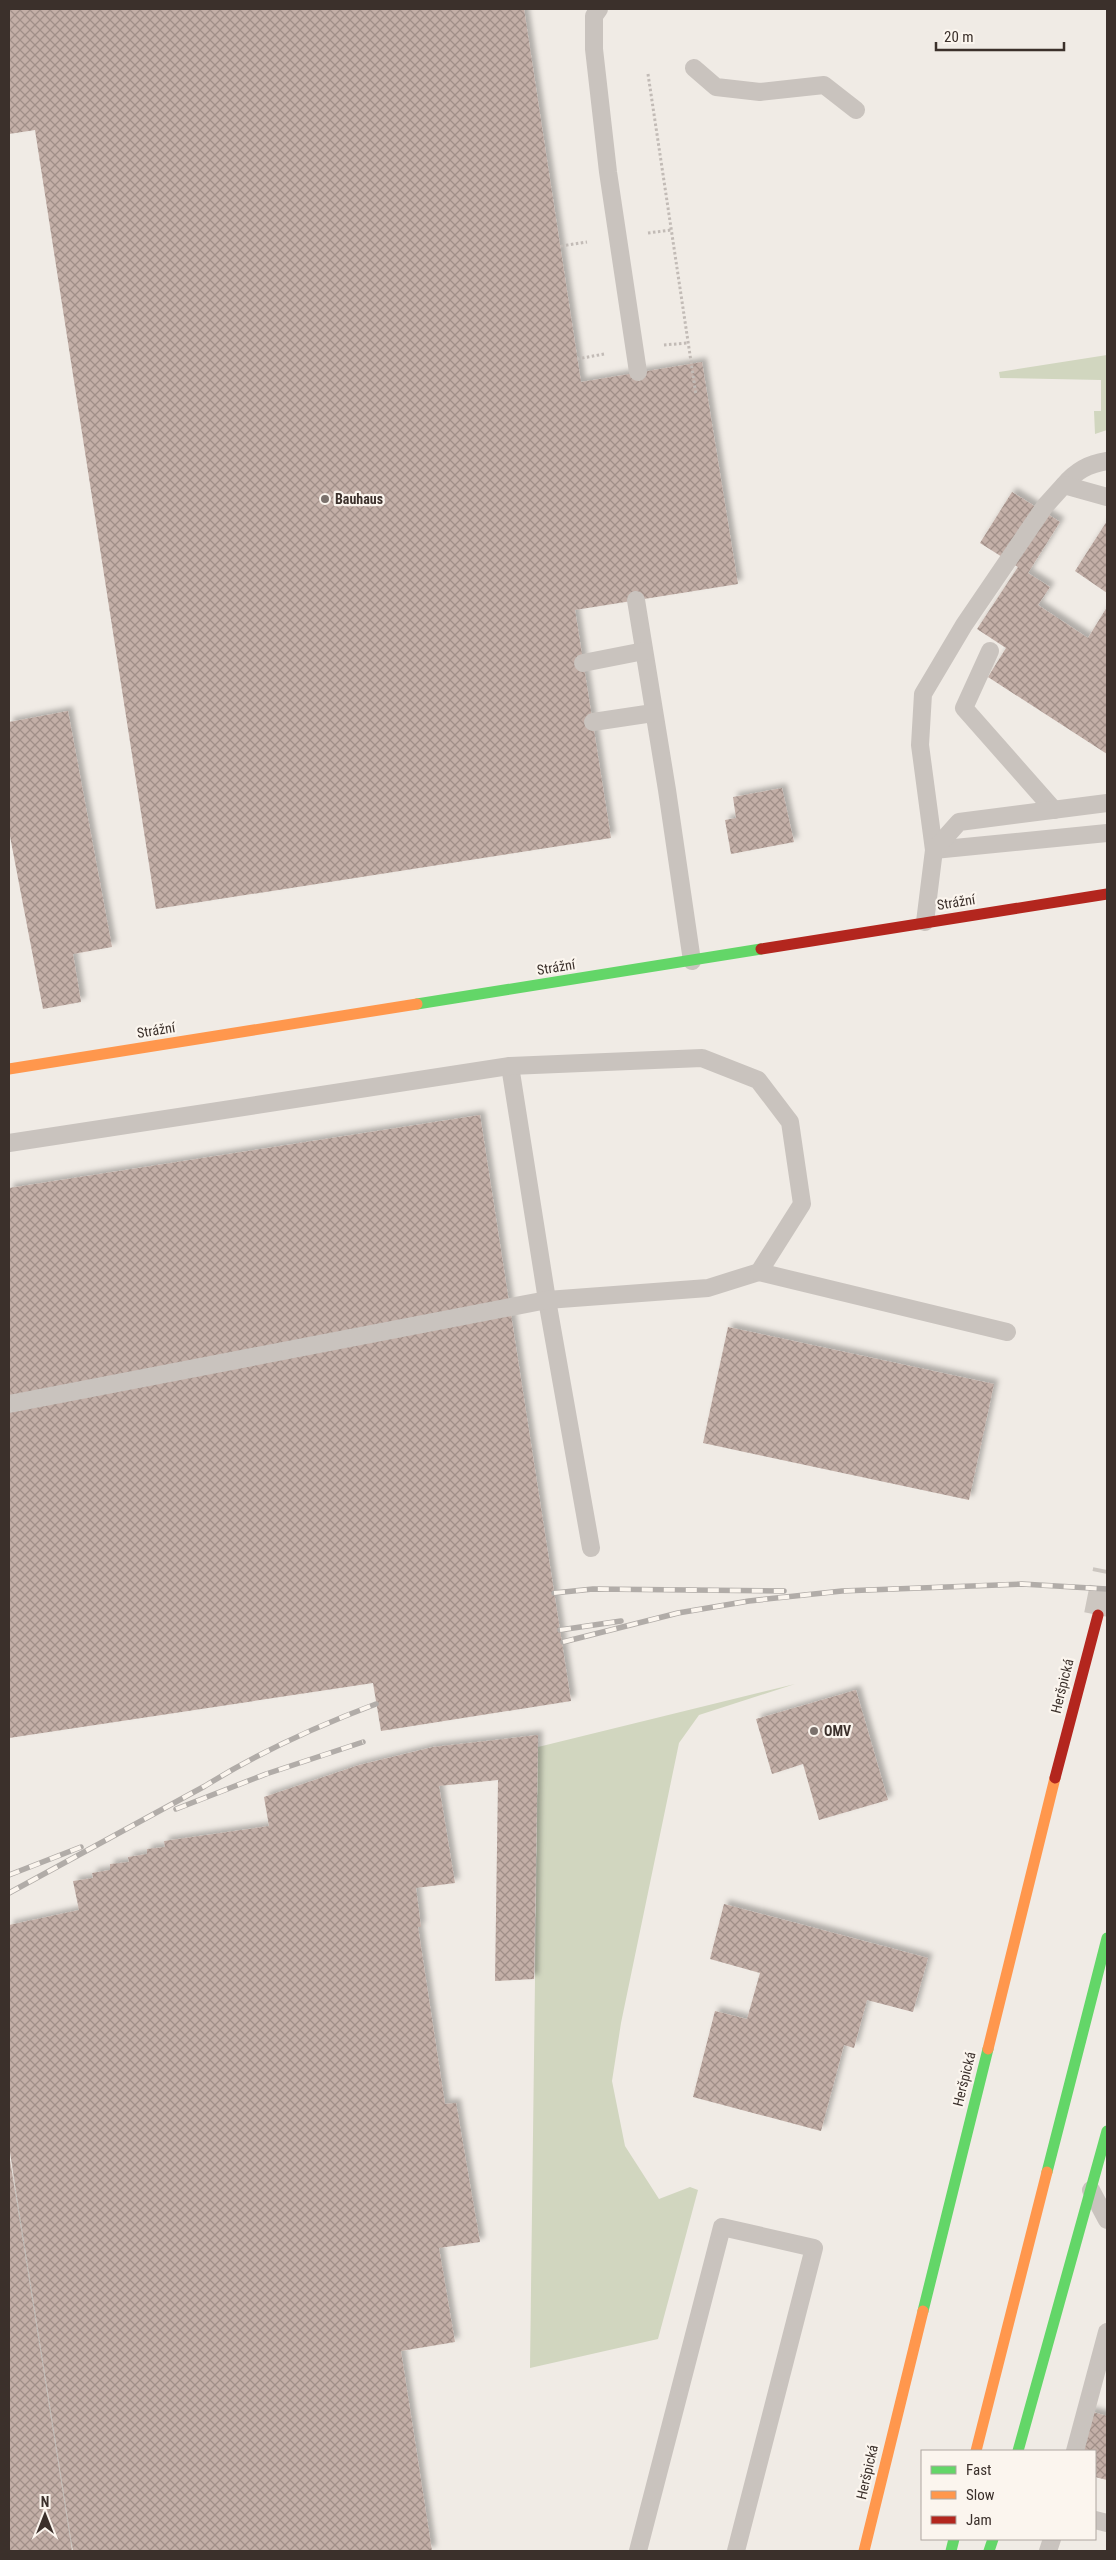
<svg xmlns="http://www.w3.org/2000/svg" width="1116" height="2560" font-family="'Roboto Condensed',sans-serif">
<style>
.green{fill:#d1d6bf}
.building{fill:url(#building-cross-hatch);filter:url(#shadow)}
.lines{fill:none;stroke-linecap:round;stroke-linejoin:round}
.primary-tunnel{stroke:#ccc6c0;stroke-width:28;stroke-dasharray:28 14;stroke-linecap:butt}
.path{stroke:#c2bbb6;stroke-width:3;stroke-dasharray:2.5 2.5;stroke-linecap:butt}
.lane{stroke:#c9c3be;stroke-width:18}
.fast{stroke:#63d668;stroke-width:11}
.slow{stroke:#ff974d;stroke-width:11}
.jam{stroke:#b3261e;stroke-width:11}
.rail-casing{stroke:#b1aca8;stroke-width:5.5}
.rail{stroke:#fbf5ee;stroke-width:4;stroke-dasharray:11;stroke-linecap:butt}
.poi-dot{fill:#7a716c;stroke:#fbf5ee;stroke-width:2}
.labels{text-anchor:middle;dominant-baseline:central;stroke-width:4.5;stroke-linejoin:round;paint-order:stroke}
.poi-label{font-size:14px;font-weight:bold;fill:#3b302b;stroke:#fbf5ee;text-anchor:start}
.street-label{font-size:14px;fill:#3b302b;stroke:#fbf5ee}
</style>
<defs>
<pattern id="building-cross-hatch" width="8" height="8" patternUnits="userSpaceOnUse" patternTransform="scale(1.25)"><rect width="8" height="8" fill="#c3afa7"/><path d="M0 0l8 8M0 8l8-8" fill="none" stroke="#a08f88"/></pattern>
<filter id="shadow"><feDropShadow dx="4.5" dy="-4.5" stdDeviation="2.5" flood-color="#0004"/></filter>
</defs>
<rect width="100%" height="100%" fill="#f0ebe5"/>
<g class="green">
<path d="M1107 355V430L1095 434 1094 411H1101V380L1000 378 999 372Z"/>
<path d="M795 1684 699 1715 679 1743 621 2023 612 2081 625 2146 659 2199 690 2187 698 2190 658 2339 530 2368 538 1747Z"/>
</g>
<g class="building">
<path d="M9 9H524L581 382 702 362 738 584 575 610 611 838 156 909 35 130 9 134Z"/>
<path d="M1012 492 1060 522 1028 573 1050 587 1038 605 1088 638 1107 607V754L988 677 1006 648 977 629 1018 567 980 543Z"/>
<path d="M1107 521V593L1075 571Z"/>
<path d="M68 711 112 947 73 954 81 1002 43 1009 9 831V722Z"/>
<path d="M782 788 794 842 731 854 725 820 736 818 733 797Z"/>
<path d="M480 1115 571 1701 381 1731 373 1683 9 1738V1188Z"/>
<path d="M728 1327 994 1384 969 1500 703 1443Z"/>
<path d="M856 1690 888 1800 819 1820 803 1764 772 1774 756 1719Z"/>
<path d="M538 1735 534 1979 495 1981 498 1780 439 1786 455 1883 416 1888 421 1927H418L445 2104 456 2103 480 2242 439 2248 455 2342 401 2351 432 2551H73L9 2146V1925L79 1910 73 1881 93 1878 92 1873 110 1870V1864L129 1862 128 1857 147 1854V1849L165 1847 164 1841 269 1826 264 1797 359 1765 433 1747Z"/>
<path d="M724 1904 928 1958 913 2012 867 2000 854 2048 844 2045 821 2131 693 2097 715 2011 747 2019 760 1973 710 1959Z"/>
<path d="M9 2160H10L72 2551H9Z"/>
<path d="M1089 2411 1107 2416V2480L1095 2477V2451H1079Z"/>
</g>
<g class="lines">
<path class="primary-tunnel" d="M1098 1615 1107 1570"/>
<g class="path">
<path d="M648 74 696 395"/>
<path d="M648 233 671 230"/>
<path d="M561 246 587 242"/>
<path d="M664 345 687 343"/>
<path d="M577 359 604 354"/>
</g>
<g class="lane">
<path d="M599 9 594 16V49L608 172 638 372"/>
<path d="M694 68 716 87 760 92 824 85 856 110"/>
<path d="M1064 485C1076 471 1088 464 1107 461"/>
<path d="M1107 497 1064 485 1045 506 964 625 923 694 920 745 934 850 1107 833"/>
<path d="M636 600 667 790 692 961"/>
<path d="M990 651 964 708 1054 810"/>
<path d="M583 663 644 651"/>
<path d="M593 722 653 713"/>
<path d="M925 922 934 850 959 822 1107 803"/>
<path d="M510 1066 547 1300 591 1548"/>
<path d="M9 1143 510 1066 702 1058 758 1080 790 1122 802 1204 759 1272 708 1288 547 1300 9 1404"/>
<path d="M759 1272 1007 1332"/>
<path d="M1091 2190 1107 2220"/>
<path d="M1075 2451 1107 2332"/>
<path d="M1095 2520 1107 2523"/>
<path d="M638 2551 722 2227 814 2248 736 2551"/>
<path d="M1048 2551 1052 2539"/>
</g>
<g class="fast">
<path d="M417 1004 761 949"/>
<path d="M1047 2172 1107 1938"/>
<path d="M923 2311 988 2049"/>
<path d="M1018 2451 1107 2131"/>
<path d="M951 2551 954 2539"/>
<path d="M989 2551 993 2539"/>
</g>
<g class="slow">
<path d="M9 1069 417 1004"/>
<path d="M988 2049 1055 1778"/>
<path d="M976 2451 1047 2172"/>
<path d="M864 2551 923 2311"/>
</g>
<g class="jam">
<path d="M761 949 1107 894"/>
<path d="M1055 1778 1098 1615"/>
</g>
<defs>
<g id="rail">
<path d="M554 1593 593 1589 784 1591"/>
<path d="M560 1630 621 1621"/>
<path d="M563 1642 678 1613 749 1601 842 1591 1022 1584 1107 1589"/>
<path d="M176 1809 266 1774 363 1742"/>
<path d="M9 1875 81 1847"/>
<path d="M9 1893 205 1786C258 1753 317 1726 376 1704"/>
</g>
</defs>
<use href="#rail" class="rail-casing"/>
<use href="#rail" class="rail"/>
</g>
<g class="poi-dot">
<circle cx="325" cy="499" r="5"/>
<circle cx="814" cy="1731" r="5"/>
</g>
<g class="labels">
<g class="poi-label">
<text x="335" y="499">Bauhaus</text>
<text x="824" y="1731">OMV</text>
</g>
<g class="street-label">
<text transform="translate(956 902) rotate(-9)">Strážní</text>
<text transform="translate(556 967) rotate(-9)">Strážní</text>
<text transform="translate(156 1030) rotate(-9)">Strážní</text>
<text transform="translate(1062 1686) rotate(-76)">Heršpická</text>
<text transform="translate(964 2079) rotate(-76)">Heršpická</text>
<text transform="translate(867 2472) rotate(-77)">Heršpická</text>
</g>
</g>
<rect width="1116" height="2560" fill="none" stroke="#3b302b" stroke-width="20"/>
<rect x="921" y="2450" width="175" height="90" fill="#fbf5ee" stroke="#aea6a0"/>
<rect x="931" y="2466" width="25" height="8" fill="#63d668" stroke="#aea6a0"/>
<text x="966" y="2475" font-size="15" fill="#3b302b">Fast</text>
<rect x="931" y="2491" width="25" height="8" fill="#ff974d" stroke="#aea6a0"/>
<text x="966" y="2500" font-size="15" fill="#3b302b">Slow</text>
<rect x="931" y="2516" width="25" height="8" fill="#b3261e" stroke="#aea6a0"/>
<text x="966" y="2525" font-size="15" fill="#3b302b">Jam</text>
<g transform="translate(45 2515)" stroke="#fbf5ee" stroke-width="4" paint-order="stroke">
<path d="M0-4L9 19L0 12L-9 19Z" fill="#3b302b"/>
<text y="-8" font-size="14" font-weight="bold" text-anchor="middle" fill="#3b302b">N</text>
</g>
<path d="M936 42v8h128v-8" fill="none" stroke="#3b302b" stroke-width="2.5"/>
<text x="944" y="42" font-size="15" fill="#3b302b" stroke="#fbf5ee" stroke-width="4" paint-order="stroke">20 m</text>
</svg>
